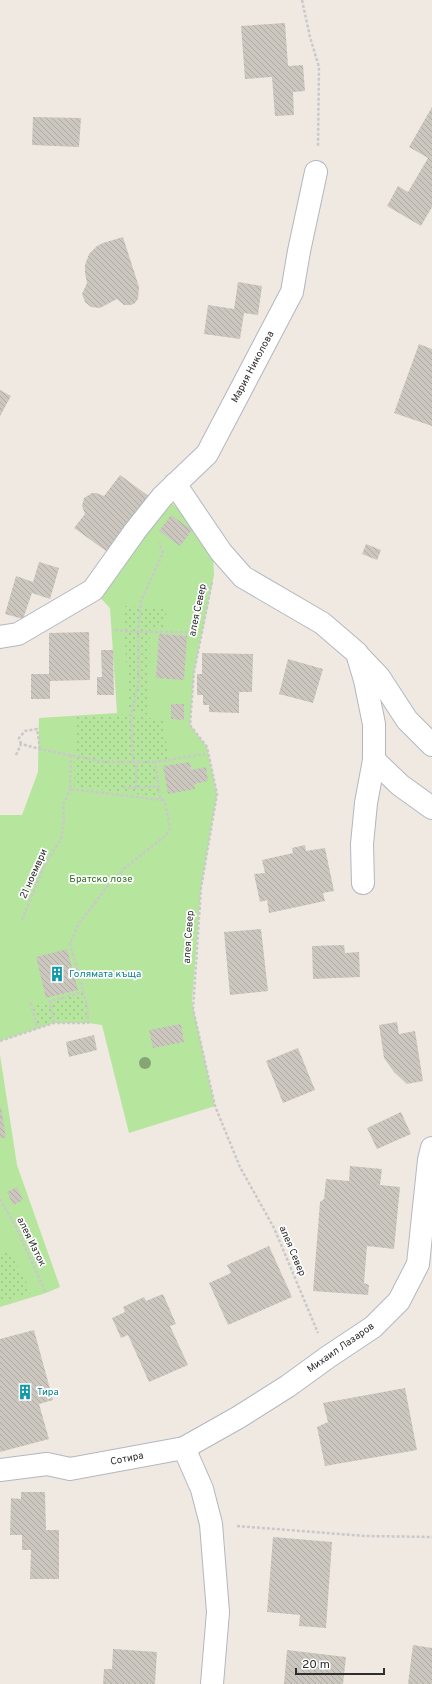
<svg xmlns="http://www.w3.org/2000/svg" width="432" height="1684" font-family="Overpass,sans-serif">
<style>
.park{fill:#b6e59e}
.garden{fill:url(#garden-dots)}
.building{fill:url(#building-back-hatch)}
.lines{fill:none;stroke-linecap:round;stroke-linejoin:round}
.minor-casing{stroke:#b4b7c1;stroke-width:24}
.path{stroke:#c9c9c9;stroke-width:2.5;stroke-dasharray:3 2;stroke-linecap:butt}
.minor{stroke:#fff;stroke-width:22}
.tree{fill:#84a574}
.labels{text-anchor:middle;dominant-baseline:central;stroke-width:3.5;stroke-linejoin:round;paint-order:stroke}
.street-label{font-size:10px;fill:#2e2e2e;stroke:#fff}
.park-label{font-size:10px;fill:#2c6e1b;stroke:#fff}
.culture-label{font-size:10px;fill:#0d838f;stroke:#fff;text-anchor:start}
</style>
<defs>
<pattern id="garden-dots" width="8" height="8" patternUnits="userSpaceOnUse"><rect width="8" height="8" fill="#b6e59e"/><path d="M2 2h.1M6 6h.1" fill="none" stroke="#9dc588" stroke-width="1.8" stroke-linecap="round"/></pattern>
<pattern id="building-back-hatch" width="6" height="6" patternUnits="userSpaceOnUse"><rect width="6" height="6" fill="#cbc7bf"/><path d="M-1 5l2 2M0 0l6 6M5-1l2 2" fill="none" stroke="#afaba4"/></pattern>
</defs>
<rect width="100%" height="100%" fill="#efe9e1"/>
<g class="park">
<path d="M162 497 195 519 213 552 214 575 194 672 190 725 207 747 217 794 201 888 192 1002 215 1106 129 1133 102 1025 88 1023H54L0 1041V815H22L38 772 39 718 117 713 110 608 93 590Z"/>
<path d="M0 1055 17 1165 60 1287 46 1293 0 1307Z"/>
</g>
<g class="garden">
<path d="M123 606 167 608 164 629H150L148 715 129 710Z"/>
<path d="M131 714 163 721 169 760 155 762 160 797 74 786 76 717Z"/>
<path d="M83 992 87 1005 86 1021H53L38 1026 33 1005Z"/>
<path d="M9 1250 32 1293 0 1302V1253Z"/>
</g>
<g class="building">
<path d="M285 23 288 66 303 65 305 91 293 92 294 115 275 116 272 77 245 79 241 26Z"/>
<path d="M432 107V207L421 226 387 206 398 186 408 192 428 158 409 147Z"/>
<path d="M33 117 81 118 79 147 32 145Z"/>
<path d="M123 237 139 287 138 299 134 304 130 305H124L117 299 100 308 91 307 85 302 82 294 87 283 85 273V265L89 254 97 246 103 243Z"/>
<path d="M238 282 262 286 258 315 244 313 240 339 204 334 208 305 234 309Z"/>
<path d="M419 344 432 349V426L394 413Z"/>
<path d="M0 390 11 396 0 416Z"/>
<path d="M120 475 150 497 109 553 74 528 85 514 82 506 84 498 92 493H96L104 496Z"/>
<path d="M171 515 192 530 180 546 159 531Z"/>
<path d="M366 544 381 550 377 560 362 554Z"/>
<path d="M39 562 59 568 50 599 32 593 23 619 5 614 16 576 33 582Z"/>
<path d="M89 632 90 680 50 681V699H31V674H49V633Z"/>
<path d="M159 634 187 636 184 680 156 678Z"/>
<path d="M101 650H113L114 695H97V677H102Z"/>
<path d="M202 653 253 654 252 692H239V713L209 712V705H203V695H197V674H202Z"/>
<path d="M288 659 323 669 313 703 279 694Z"/>
<path d="M171 704H184V720L171 719Z"/>
<path d="M190 762 191 770 206 767 208 781 194 784 195 789 168 794 163 766Z"/>
<path d="M305 845 306 851 325 848 334 891 323 893 325 901 269 913 267 900 260 902 254 874 265 873 262 860 293 853 292 848Z"/>
<path d="M261 929 268 991 230 995 224 932Z"/>
<path d="M344 945 345 953 359 952 360 977 313 979 312 946Z"/>
<path d="M67 949 78 990 46 998 36 957Z"/>
<path d="M397 1022 399 1034 415 1031 423 1081 407 1084 394 1072 384 1058 379 1025Z"/>
<path d="M181 1024 184 1042 153 1048 149 1030Z"/>
<path d="M94 1035 97 1050 69 1057 66 1042Z"/>
<path d="M298 1048 315 1090 283 1103 266 1061Z"/>
<path d="M1 1107 6 1138H0V1108Z"/>
<path d="M401 1112 411 1134 377 1149 367 1128Z"/>
<path d="M350 1166 382 1169 380 1185 400 1187 394 1249 367 1246 364 1283 369 1285 368 1295 313 1291 320 1202 324 1199 326 1179 349 1181Z"/>
<path d="M17 1187 23 1200 13 1205 7 1192Z"/>
<path d="M269 1246 292 1297 228 1325 209 1283 231 1273 227 1265Z"/>
<path d="M163 1294 176 1324 170 1326 188 1365 149 1382 128 1335 121 1338 112 1318 125 1312 123 1307 144 1297 146 1301Z"/>
<path d="M34 1330 53 1400 39 1404 49 1439 0 1452V1339Z"/>
<path d="M405 1388 417 1450 325 1466 317 1427 328 1422 323 1403Z"/>
<path d="M21 1492H45L46 1530H59V1579H30L31 1550H22V1535H10L11 1498 21 1499Z"/>
<path d="M273 1537 332 1542 326 1628 299 1626 300 1615 267 1612Z"/>
<path d="M413 1645 432 1648V1684H408Z"/>
<path d="M113 1649 157 1652 155 1684H103L104 1669H112Z"/>
<path d="M287 1650 346 1657 343 1684H284Z"/>
</g>
<g class="lines">
<defs>
<g id="minor">
<path d="M175 484 221 552 243 577 322 623 357 653 365 680 374 724V760L366 803 362 844 363 883"/>
<path d="M0 637 18 634 93 590 135 531 162 497 207 454 292 292 299 251 316 172"/>
<path d="M360 657 379 677 407 720 432 745"/>
<path d="M374 760 400 785 432 808"/>
<path d="M184 1448 202 1489 211 1524 218 1612 212 1684"/>
<path d="M0 1470 47 1464 70 1469 184 1448 239 1417 288 1386 328 1357 373 1327 399 1301 418 1264 429 1160 432 1148"/>
</g>
</defs>
<use href="#minor" class="minor-casing"/>
<g class="path">
<path d="M302 0 310 37 319 67 318 147"/>
<path d="M212 582 194 672 190 725 207 747 217 794 201 888 193 1009 215 1106 240 1167 274 1228 318 1333"/>
<path d="M115 630C143 633 170 631 197 633"/>
<path d="M21 744 19 738 25 731 37 729 40 749"/>
<path d="M16 755 21 744 40 749 105 762H155"/>
<path d="M71 755 70 789 162 800"/>
<path d="M133 762 131 714 139 682 138 632 141 601 163 553 159 543"/>
<path d="M123 787 136 788 158 786"/>
<path d="M136 788 137 762"/>
<path d="M22 920 44 866 61 839 64 820 63 806 70 789"/>
<path d="M31 1003 37 1028"/>
<path d="M54 1023 50 1001 83 992"/>
<path d="M0 1041 54 1023H88L87 1005 70 944 78 925 110 883 125 868 166 835 170 828 165 802 160 797 155 762 205 754"/>
<path d="M0 1199 15 1225 46 1293"/>
<path d="M237 1526 365 1536 432 1537"/>
</g>
<use href="#minor" class="minor"/>
</g>
<circle class="tree" cx="145" cy="1063" r="6"/>
<defs>
<symbol id="building-bare" viewBox="-9 -9 18 18"><path d="M-4-6H4V6H1V3H-1V6H-4ZM-2.5-4.3h1.7v1.8h-1.7ZM.8-4.3h1.7v1.8H.8ZM-2.5-1h1.7V.8h-1.7ZM.8-1h1.7V.8H.8Z" fill="#0f9aa8" stroke="#fff" stroke-width="2.5" paint-order="stroke"/></symbol>
</defs>
<g fill-rule="evenodd">
<use href="#building-bare" x="46" y="963" width="22" height="22"/>
<use href="#building-bare" x="14" y="1381" width="22" height="22"/>
</g>
<g class="labels">
<g class="street-label">
<text transform="translate(253 367) rotate(-62)">Мария Николова</text>
<text transform="translate(198 610) rotate(-78)">алея Север</text>
<text transform="translate(34 874) rotate(-66)">21 ноември</text>
<text transform="translate(189 937) rotate(-86)">алея Север</text>
<text transform="translate(31 1242) rotate(64)">алея Изток</text>
<text transform="translate(292 1251) rotate(67)">алея Север</text>
<text transform="translate(341 1348) rotate(-35)">Михаил Лазаров</text>
<text transform="translate(127 1459) rotate(-11)">Сотира</text>
</g>
<g class="park-label">
<text x="101" y="879">Братско лозе</text>
</g>
<g class="culture-label">
<text x="69" y="974">Голямата къща</text>
<text x="37" y="1392">Тира</text>
</g>
</g>
<path d="M296 1668v6h88v-6" fill="none" stroke="#2e2e2e" stroke-width="2"/>
<text x="302" y="1668" font-size="12" fill="#2e2e2e" stroke="#ffffff" stroke-width="3" paint-order="stroke">20 m</text>
</svg>
